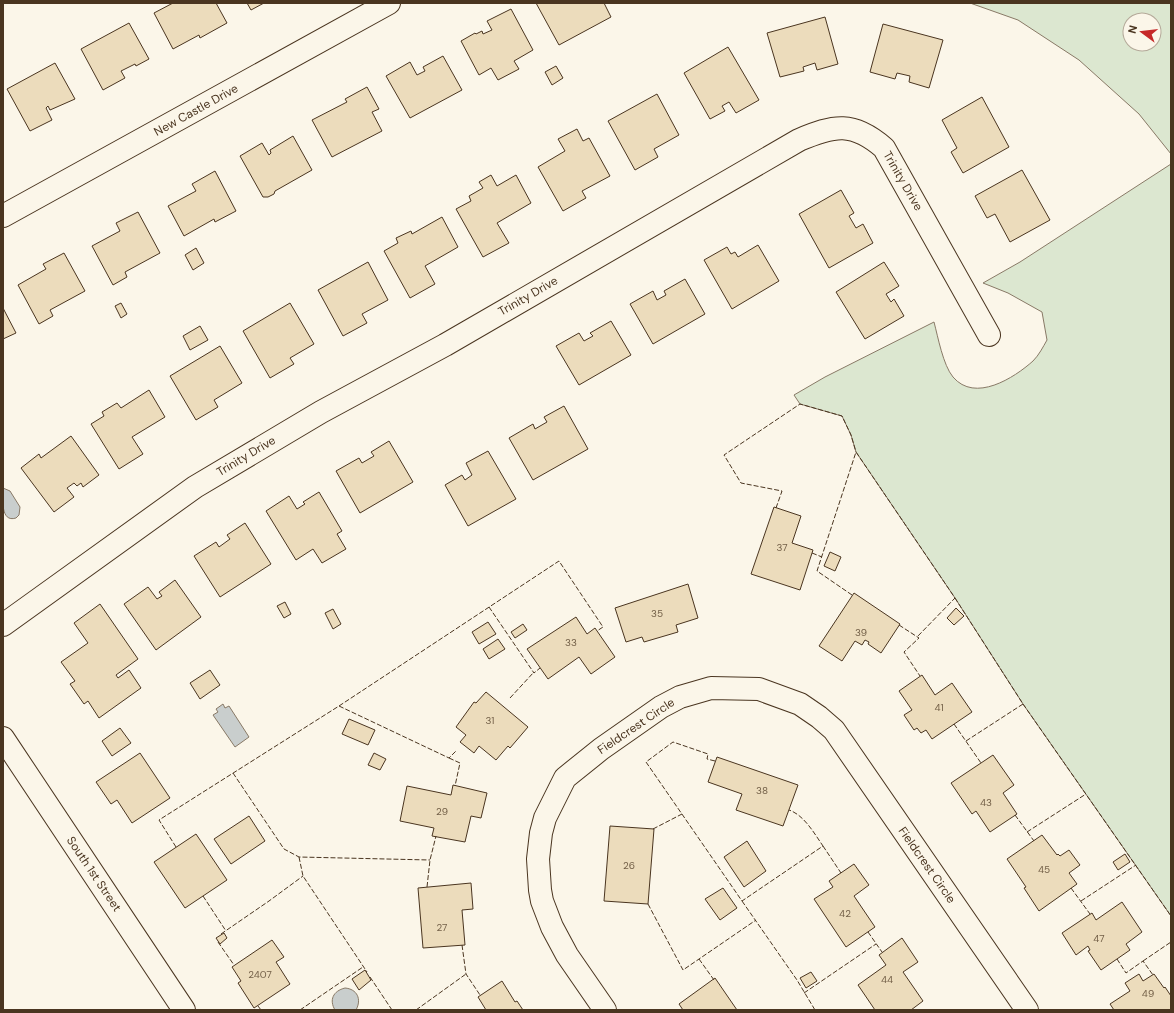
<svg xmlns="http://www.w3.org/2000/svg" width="1174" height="1013" font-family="'DM Sans',sans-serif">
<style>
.green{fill:#dce7d0;stroke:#887966;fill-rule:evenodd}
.water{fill:#c9cecd;stroke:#887966}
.building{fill:#ecdcbc;stroke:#4a3520}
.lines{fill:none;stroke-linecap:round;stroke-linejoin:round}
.minor-casing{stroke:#4a3520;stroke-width:24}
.minor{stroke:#fbf6e9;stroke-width:22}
.fence{stroke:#4a3520;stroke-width:1;stroke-dasharray:5 2;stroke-linecap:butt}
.labels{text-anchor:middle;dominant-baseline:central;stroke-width:3;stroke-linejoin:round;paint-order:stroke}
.number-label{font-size:10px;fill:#725f47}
.street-label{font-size:12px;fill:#4a3520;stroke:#fbf6e9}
</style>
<rect width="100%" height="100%" fill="#fbf6e9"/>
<g class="green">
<path d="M970 3H1171V154L1139 114 1079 60 1018 20ZM1130 20H1154V44H1130Z"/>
<path d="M1171 164V916L1023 704 955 598 856 452 851 435 842 416 800 404 794 395 825 377 934 322C938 337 943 365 953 377 975 403 1014 378 1033 361 1039 355 1043 347 1047 340L1042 312 1008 293 983 283 1020 262Z"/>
</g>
<g class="water">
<path d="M3 488 10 491 20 507 19 515 16 518C0 523 3 498 3 488Z"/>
<path d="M223 704 225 708 229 706 249 737 235 747 213 715 218 712 216 709Z"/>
<path d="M345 988C357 989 362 999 356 1010H335C329 1000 333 991 345 988Z"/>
</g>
<g class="building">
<path d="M173 3H216L227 23 200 38 199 35 173 49 154 13Z"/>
<path d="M247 3H264L251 10Z"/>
<path d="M536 3H604L611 17 559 45Z"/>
<path d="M511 9 533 50 514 61 519 69 498 80 491 68 479 75 461 41 475 33 476 34 482 31 483 34 492 30 487 21Z"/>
<path d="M825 17 838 64 817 70 815 63 803 67 804 71 780 77 767 33Z"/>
<path d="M129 23 149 59 136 66 135 64 121 71 125 78 103 90 81 49Z"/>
<path d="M883 24 943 40 929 88 909 82 910 76 897 73 895 79 870 72Z"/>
<path d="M728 47 759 100 736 113 729 102 722 106 725 111 710 119 684 73Z"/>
<path d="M443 56 462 90 410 118 386 76 410 62 417 75 425 71 423 67Z"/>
<path d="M55 63 75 99 50 110 48 106 46 108 52 120 30 131 7 89Z"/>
<path d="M556 66 563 78 552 85 545 72Z"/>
<path d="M367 87 379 109 372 112 382 131 332 157 312 120 347 102 345 99Z"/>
<path d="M657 94 679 135 654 149 658 157 635 170 608 121Z"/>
<path d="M982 97 1009 147 963 173 951 152 957 148 942 120Z"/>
<path d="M577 129 583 141 589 138 610 176 582 191 586 198 563 211 538 167 565 151 558 139Z"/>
<path d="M293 136 312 170 275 191 274 194 268 197H263L240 156 262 143 269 155 271 153 270 150Z"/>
<path d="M1022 170 1050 220 1010 242 995 214 987 218 975 196Z"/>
<path d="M215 171 236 211 215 222 214 219 184 236 168 206 196 191 192 184Z"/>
<path d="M491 175 497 186 516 175 531 203 497 223 509 243 483 257 456 209 471 201 469 196 483 188 479 182Z"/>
<path d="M841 190 854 213 849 216 856 228 863 224 873 243 829 268 799 214Z"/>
<path d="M138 212 160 253 125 272 127 277 113 285 92 246 120 231 116 223Z"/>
<path d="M442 217 458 247 425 266 435 284 410 298 384 251 398 243 396 238 411 231 412 234Z"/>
<path d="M758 245 779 281 732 309 704 260 727 247 731 254 735 252 738 257Z"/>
<path d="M196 248 204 263 193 270 185 255Z"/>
<path d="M64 253 85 291 50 310 53 316 39 324 18 285 46 269 43 264Z"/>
<path d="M368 262 388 300 362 314 367 323 343 336 318 290Z"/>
<path d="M884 262 899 286 886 294 891 302 894 299 904 316 865 339 836 292Z"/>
<path d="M685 279 705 314 653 344 630 304 653 291 657 300 666 295 664 291Z"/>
<path d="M121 303 127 314 121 318 115 306Z"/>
<path d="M290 303 314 344 290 358 294 364 270 378 243 331Z"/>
<path d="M3 308 16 333 3 339Z"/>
<path d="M611 321 631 355 579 385 556 346 579 333 584 341 593 336 590 333Z"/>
<path d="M200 326 208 340 190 350 183 336Z"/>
<path d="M220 346 242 383 214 400 218 407 196 420 170 376Z"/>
<path d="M149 390 165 417 132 437 143 454 119 469 91 424 104 416 102 412 117 403 121 408Z"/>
<path d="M564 406 588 449 533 480 509 438 533 424 535 429 547 422 544 417Z"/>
<path d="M71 436 99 475 83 487 81 483 77 486 74 483 67 488 74 497 54 512 21 468 39 454 41 458Z"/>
<path d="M389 441 413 482 360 513 336 471 359 458 362 463 374 456 371 452Z"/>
<path d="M488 451 516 499 468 526 445 485 462 475 465 480 472 475 466 463Z"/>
<path d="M319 492 342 531 337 534 346 549 322 563 313 549 296 560 266 511 289 496 297 509 305 504 303 502Z"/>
<path d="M774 507 801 516 792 543 813 550 800 590 751 574Z"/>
<path d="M245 523 271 564 220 597 194 556 216 542 219 547 230 539 227 535Z"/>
<path d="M830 552 841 557 835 571 824 566Z"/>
<path d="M175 580 201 617 156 650 124 604 148 587 157 599 162 596 159 592Z"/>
<path d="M688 584 698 618 676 625 678 632 644 642 642 637 626 642 615 608Z"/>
<path d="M854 593 900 624 881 653 868 644 869 642 865 640 862 645 855 641 842 661 819 646Z"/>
<path d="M285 602 291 614 284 618 277 606Z"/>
<path d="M100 604 138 659 116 675 118 678 129 670 141 688 99 718 88 701 84 704 70 684 75 681 61 662 88 643 74 623Z"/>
<path d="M956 608 964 616 954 625 947 618Z"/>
<path d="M333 609 341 624 333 629 325 613Z"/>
<path d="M576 617 587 634 595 628 615 657 591 674 579 657 548 679 527 649Z"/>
<path d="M488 622 496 634 479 644 472 632Z"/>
<path d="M523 624 527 630 515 638 511 632Z"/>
<path d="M498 639 505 649 489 659 483 649Z"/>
<path d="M210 670 220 685 200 699 190 683Z"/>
<path d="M922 675 935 695 952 683 972 712 932 739 926 730 921 733 917 728 914 730 904 715 912 710 899 691Z"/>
<path d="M486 692 528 727 510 748 508 746 496 760 479 746 474 753 460 742 466 735 456 727 474 702 476 703Z"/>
<path d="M349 719 375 730 368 745 342 734Z"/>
<path d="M120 728 131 743 112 756 102 741Z"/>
<path d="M140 753 170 798 132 823 117 800 111 804 96 782Z"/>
<path d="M374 753 386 759 380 770 368 765Z"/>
<path d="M993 755 1014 785 1003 793 1017 814 990 832 976 811 972 814 951 783Z"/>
<path d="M717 757 798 785 783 826 736 810 742 794 708 782Z"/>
<path d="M453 785 487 793 481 818 471 816 465 842 432 836 434 828 400 821 407 786 451 795Z"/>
<path d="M249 816 265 841 231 864 214 839Z"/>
<path d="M610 826 654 829 648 904 604 901Z"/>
<path d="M196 834 227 880 185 908 154 862Z"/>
<path d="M1042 835 1057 855 1058 854 1060 856 1069 850 1080 865 1069 873 1077 884 1039 911 1024 888 1026 887 1007 859Z"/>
<path d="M747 841 766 871 744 887 724 857Z"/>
<path d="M1125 854 1130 862 1118 870 1113 862Z"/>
<path d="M854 864 869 885 854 896 875 927 846 947 814 899 833 887 829 881Z"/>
<path d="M471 883 473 909 462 910 465 945 423 948 418 888Z"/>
<path d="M723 888 737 908 720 920 705 899Z"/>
<path d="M1122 902 1142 932 1126 944 1130 950 1101 970 1088 951 1090 950 1088 946 1076 955 1062 933 1092 913 1096 920Z"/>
<path d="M224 933 227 938 220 944 216 938Z"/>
<path d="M902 938 918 962 903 972 923 1001 911 1010H875L858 985 886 965 879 955Z"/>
<path d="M272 940 284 957 276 962 290 984 254 1008 238 983 241 981 232 967Z"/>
<path d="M365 970 371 980 359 990 352 979Z"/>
<path d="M811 972 817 981 806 988 800 978Z"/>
<path d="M1139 974 1143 981 1154 974 1164 988 1165 987 1171 996V1010H1114L1110 1004 1130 991 1125 983Z"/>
<path d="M715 978 737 1010H683L679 1004Z"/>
<path d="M502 981 515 1002 517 1001 523 1010H486L478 997Z"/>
</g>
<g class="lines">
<defs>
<g id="minor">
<path d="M3 216 389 3"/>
<path d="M3 625 195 487 321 412 445 345 799 140C834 125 853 121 884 148L989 335"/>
<path d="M3 738 184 1010"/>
<path d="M605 1010 567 955 552 927 542 901 540 890 538 859 541 833 545 818 565 778 601 749 661 707 680 697 711 688 759 689 800 704 819 717 834 730 1027 1010"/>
</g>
</defs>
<use href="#minor" class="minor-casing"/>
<use href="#minor" class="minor"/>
<g class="fence">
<path d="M776 508 782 491 741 483 724 455 800 404 842 416 851 435 856 452"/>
<path d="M812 553 822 557"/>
<path d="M852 595 817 571 856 452 955 598 917 637"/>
<path d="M955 598 1023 704 1171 916"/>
<path d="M489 607 534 673 540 668"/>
<path d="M899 625 919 638 904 652 920 676"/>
<path d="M510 698 534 672"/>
<path d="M339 706 449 758 456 751"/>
<path d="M954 724 981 763"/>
<path d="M966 741 1023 704"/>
<path d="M449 758 460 763 455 786"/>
<path d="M715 761 707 759 708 754 673 742 646 762 742 901 823 846C814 833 804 815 789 810"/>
<path d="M233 773 284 849 299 857 430 860"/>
<path d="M1015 815 1034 841"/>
<path d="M653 829 682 814"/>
<path d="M1027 832 1086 794"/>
<path d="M823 846 841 873"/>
<path d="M176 847 159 820 339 706 559 561 603 627 597 631"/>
<path d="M299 857 303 876 367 972"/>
<path d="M427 887 430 860 436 836"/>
<path d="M1071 888 1090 914"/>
<path d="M203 896 226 931"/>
<path d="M742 901 797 980 815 1010"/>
<path d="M1081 901 1136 865"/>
<path d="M648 904 683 970 756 920"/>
<path d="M868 932 882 952"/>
<path d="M221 934 269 901 303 876"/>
<path d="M218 942 234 965"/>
<path d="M462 945 466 974 480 995"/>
<path d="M699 959 714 980"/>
<path d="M1117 959 1126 973 1143 961 1153 975"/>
<path d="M1143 961 1171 942"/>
<path d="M370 977 392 1010"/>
<path d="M804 993 876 944"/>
<path d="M258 1006 261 1010"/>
<path d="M300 1010 363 967"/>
<path d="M416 1010 466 974"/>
</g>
</g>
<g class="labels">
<g class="number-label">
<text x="782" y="547">37</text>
<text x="657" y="613">35</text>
<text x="861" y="632">39</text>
<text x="571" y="642">33</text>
<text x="939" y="707">41</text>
<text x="490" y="720">31</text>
<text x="762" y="790">38</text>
<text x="986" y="802">43</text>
<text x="442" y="811">29</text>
<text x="629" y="865">26</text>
<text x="1044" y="869">45</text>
<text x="845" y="913">42</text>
<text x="442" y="927">27</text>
<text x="1099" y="938">47</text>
<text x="260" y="974">2407</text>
<text x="887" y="979">44</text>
<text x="1148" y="993">49</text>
</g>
<g class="street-label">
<text transform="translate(196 110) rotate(-29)">New Castle Drive</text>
<text transform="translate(903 181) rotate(60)">Trinity Drive</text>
<text transform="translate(528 296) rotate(-30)">Trinity Drive</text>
<text transform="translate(246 456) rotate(-31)">Trinity Drive</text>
<text transform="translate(636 726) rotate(-34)">Fieldcrest Circle</text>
<text transform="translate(927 865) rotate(55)">Fieldcrest Circle</text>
<text transform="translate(94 874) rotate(56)">South 1st Street</text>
</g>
</g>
<rect width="1174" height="1013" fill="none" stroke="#4a3520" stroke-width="8"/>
<g transform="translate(1142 32) rotate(285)"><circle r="19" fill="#fbf6e9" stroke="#b4a999"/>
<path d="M0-3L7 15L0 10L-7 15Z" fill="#c62828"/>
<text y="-6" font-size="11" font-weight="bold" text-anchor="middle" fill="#4a3520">N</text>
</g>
</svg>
